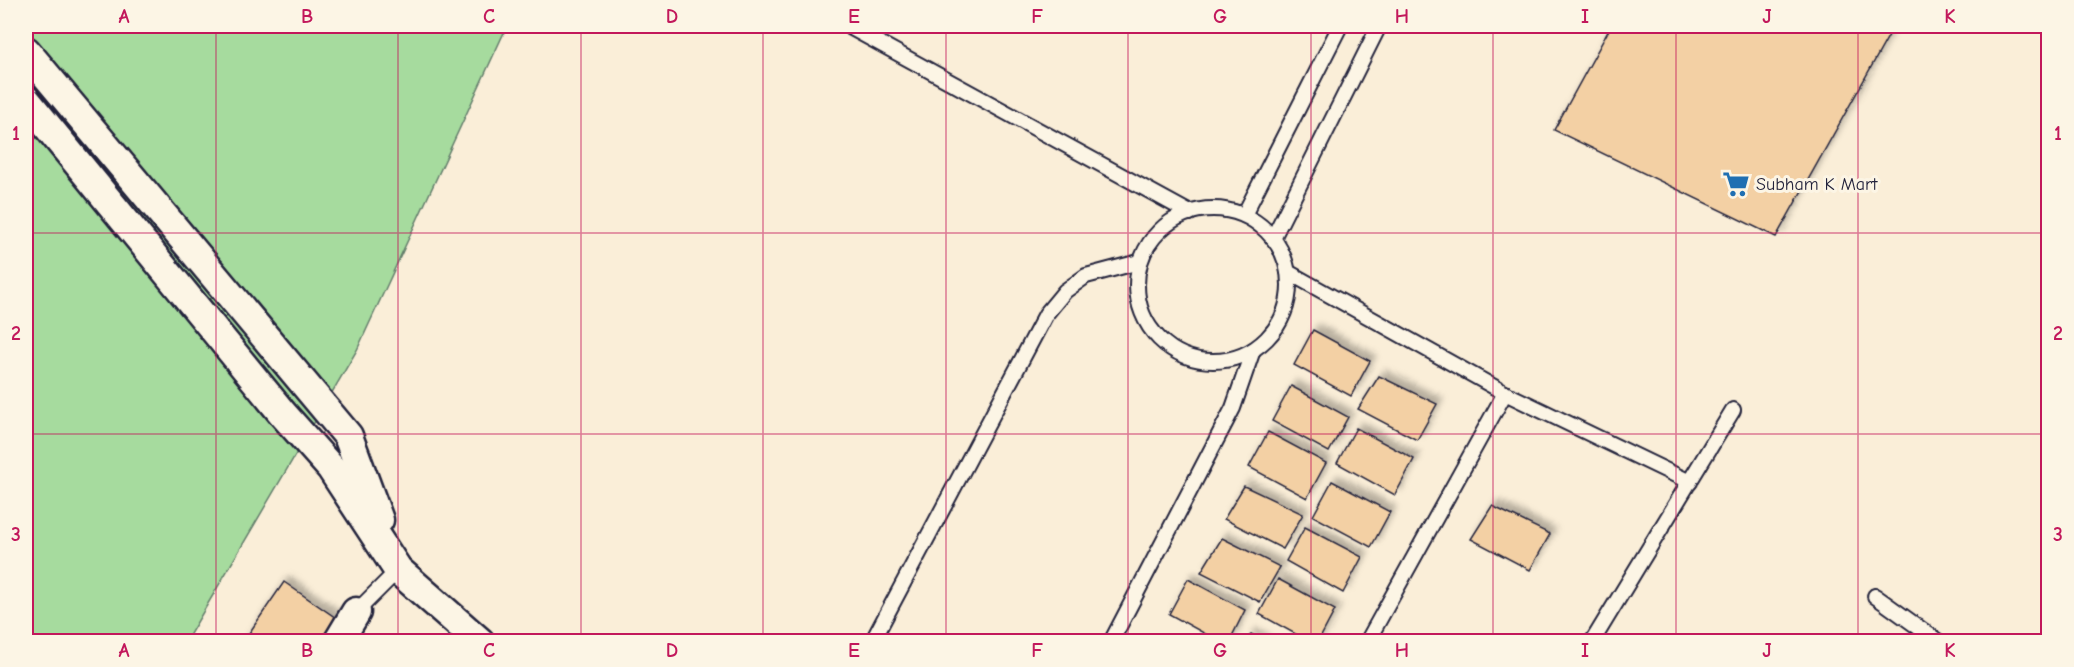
<svg xmlns="http://www.w3.org/2000/svg" width="2074" height="667" font-family="'Comic Neue',sans-serif">
<style>
.green{fill:#a6db9e;stroke:#647e6c;stroke-width:1.5}
.building{fill:#f3d0a4;stroke:#22223b;stroke-width:1.5;filter:url(#shadow)}
.lines{fill:none;stroke-linecap:round;stroke-linejoin:round}
.lane-casing{stroke:#22223b;stroke-width:18}
.street-casing{stroke:#22223b;stroke-width:33}
.lane{stroke:#fcf5e5;stroke-width:14}
.street{stroke:#fcf5e5;stroke-width:28}
.grid{fill:none;stroke:#c2185b;stroke-width:1.5;stroke-opacity:0.55}
.labels{text-anchor:middle;dominant-baseline:central;stroke-width:6;stroke-linejoin:round;paint-order:stroke}
.poi-label{font-size:18px;fill:#22223b;stroke:#fcf5e5;text-anchor:start}
.neatline{fill:none;stroke:#c2185b;stroke-width:2}
.grid-label{font-size:20px;text-anchor:middle;font-weight:bold;fill:#c2185b}
</style>
<defs>
<filter id="shadow"><feDropShadow dx="5.5" dy="-5.5" stdDeviation="3" flood-color="#0004"/></filter>
</defs>
<rect width="100%" height="100%" fill="#faeed8"/>
<filter id="ink" filterUnits="userSpaceOnUse"><feTurbulence type="fractalNoise" baseFrequency=".0167" numOctaves="2"/><feDisplacementMap in="SourceGraphic" scale="12" xChannelSelector="R" yChannelSelector="G"/><feConvolveMatrix kernelMatrix="1 2 1 2 8 2 1 2 1" color-interpolation-filters="sRGB"/></filter>
<g filter="url(#ink)">
<path class="green" d="M26 26H507L357 350 186 641H26Z"/>
<g class="building">
<path d="M1611 26H1894L1776 237 1554 130Z"/>
<path d="M1313 330 1370 361 1351 396 1294 365Z"/>
<path d="M1379 376 1437 404 1417 440 1358 409Z"/>
<path d="M1291 386 1348 417 1329 452 1272 421Z"/>
<path d="M1356 428 1414 459 1395 495 1337 463Z"/>
<path d="M1268 432 1326 463 1307 498 1249 467Z"/>
<path d="M1332 481 1390 512 1371 547 1313 516Z"/>
<path d="M1244 486 1303 514 1283 549 1224 519Z"/>
<path d="M1492 506 1550 534 1530 570 1471 539Z"/>
<path d="M1305 527 1362 557 1343 593 1286 561Z"/>
<path d="M1222 538 1280 567 1260 602 1201 572Z"/>
<path d="M1188 579 1245 610 1229 642H1220L1169 614Z"/>
<path d="M1278 579 1335 610 1318 642H1310L1259 614Z"/>
<path d="M284 582 336 618 320 642H243Z"/>
<path d="M1251 634 1266 642H1247Z"/>
</g>
<g class="lines">
<defs>
<g id="lane">
<path d="M848 26 1190 213"/>
<circle cx="1213" cy="285" r="76"/>
<path d="M1244 215 1340 26"/>
<path d="M1273 238 1379 26"/>
<path d="M1288 272 1505 393 1690 482"/>
<path d="M1875 596 1939 642"/>
<path d="M356 612 398 570"/>
<path d="M872 642 1046 314 1065 291 1086 276 1139 262"/>
<path d="M1111 642 1233 408 1253 350"/>
<path d="M1367 642 1505 393"/>
<path d="M1592 642 1733 410"/>
</g>
<g id="street">
<path d="M26 51 348 436 379 520"/>
<path d="M26 100 283 414 331 468 398 570 480 642"/>
<path d="M338 642 356 612"/>
</g>
</defs>
<use href="#lane" class="lane-casing"/>
<use href="#street" class="street-casing"/>
<use href="#lane" class="lane"/>
<use href="#street" class="street"/>
</g>
</g>
<path class="grid" d="M216 26V642M398 26V642M581 26V642M763 26V642M946 26V642M1128 26V642M1311 26V642M1493 26V642M1676 26V642M1858 26V642M26 233H2048M26 434H2048"/>
<defs>
<symbol id="supermarket-bare" viewBox="-9 -9 18 18"><path d="M-6-5.5h2.5l.6 2H6L4.5 2H-2.5L-4.4-4H-6ZM-1.5 3.2a1.3 1.3 0 1 0 .1 0ZM3 3.2a1.3 1.3 0 1 0 .1 0Z" fill="#1f6fb2" stroke="#fcf5e5" stroke-width="2.5" paint-order="stroke"/></symbol>
</defs>
<g fill-rule="evenodd">
<use href="#supermarket-bare" x="1717" y="165" width="38" height="38"/>
</g>
<g class="labels">
<g class="poi-label">
<text x="1756" y="184">Subham K Mart</text>
</g>
</g>
<rect width="2074" height="667" fill="none" stroke="#fcf5e5" stroke-width="66"/>
<rect x="33" y="33" width="2008" height="601" class="neatline"/>
<g class="grid-label">
<text x="124" y="23">A</text>
<text x="307" y="23">B</text>
<text x="489" y="23">C</text>
<text x="672" y="23">D</text>
<text x="854" y="23">E</text>
<text x="1037" y="23">F</text>
<text x="1220" y="23">G</text>
<text x="1402" y="23">H</text>
<text x="1585" y="23">I</text>
<text x="1767" y="23">J</text>
<text x="1950" y="23">K</text>
<text x="16" y="140">1</text>
<text x="2058" y="140">1</text>
<text x="16" y="340">2</text>
<text x="2058" y="340">2</text>
<text x="16" y="541">3</text>
<text x="2058" y="541">3</text>
<text x="124" y="657">A</text>
<text x="307" y="657">B</text>
<text x="489" y="657">C</text>
<text x="672" y="657">D</text>
<text x="854" y="657">E</text>
<text x="1037" y="657">F</text>
<text x="1220" y="657">G</text>
<text x="1402" y="657">H</text>
<text x="1585" y="657">I</text>
<text x="1767" y="657">J</text>
<text x="1950" y="657">K</text>
</g>
</svg>
